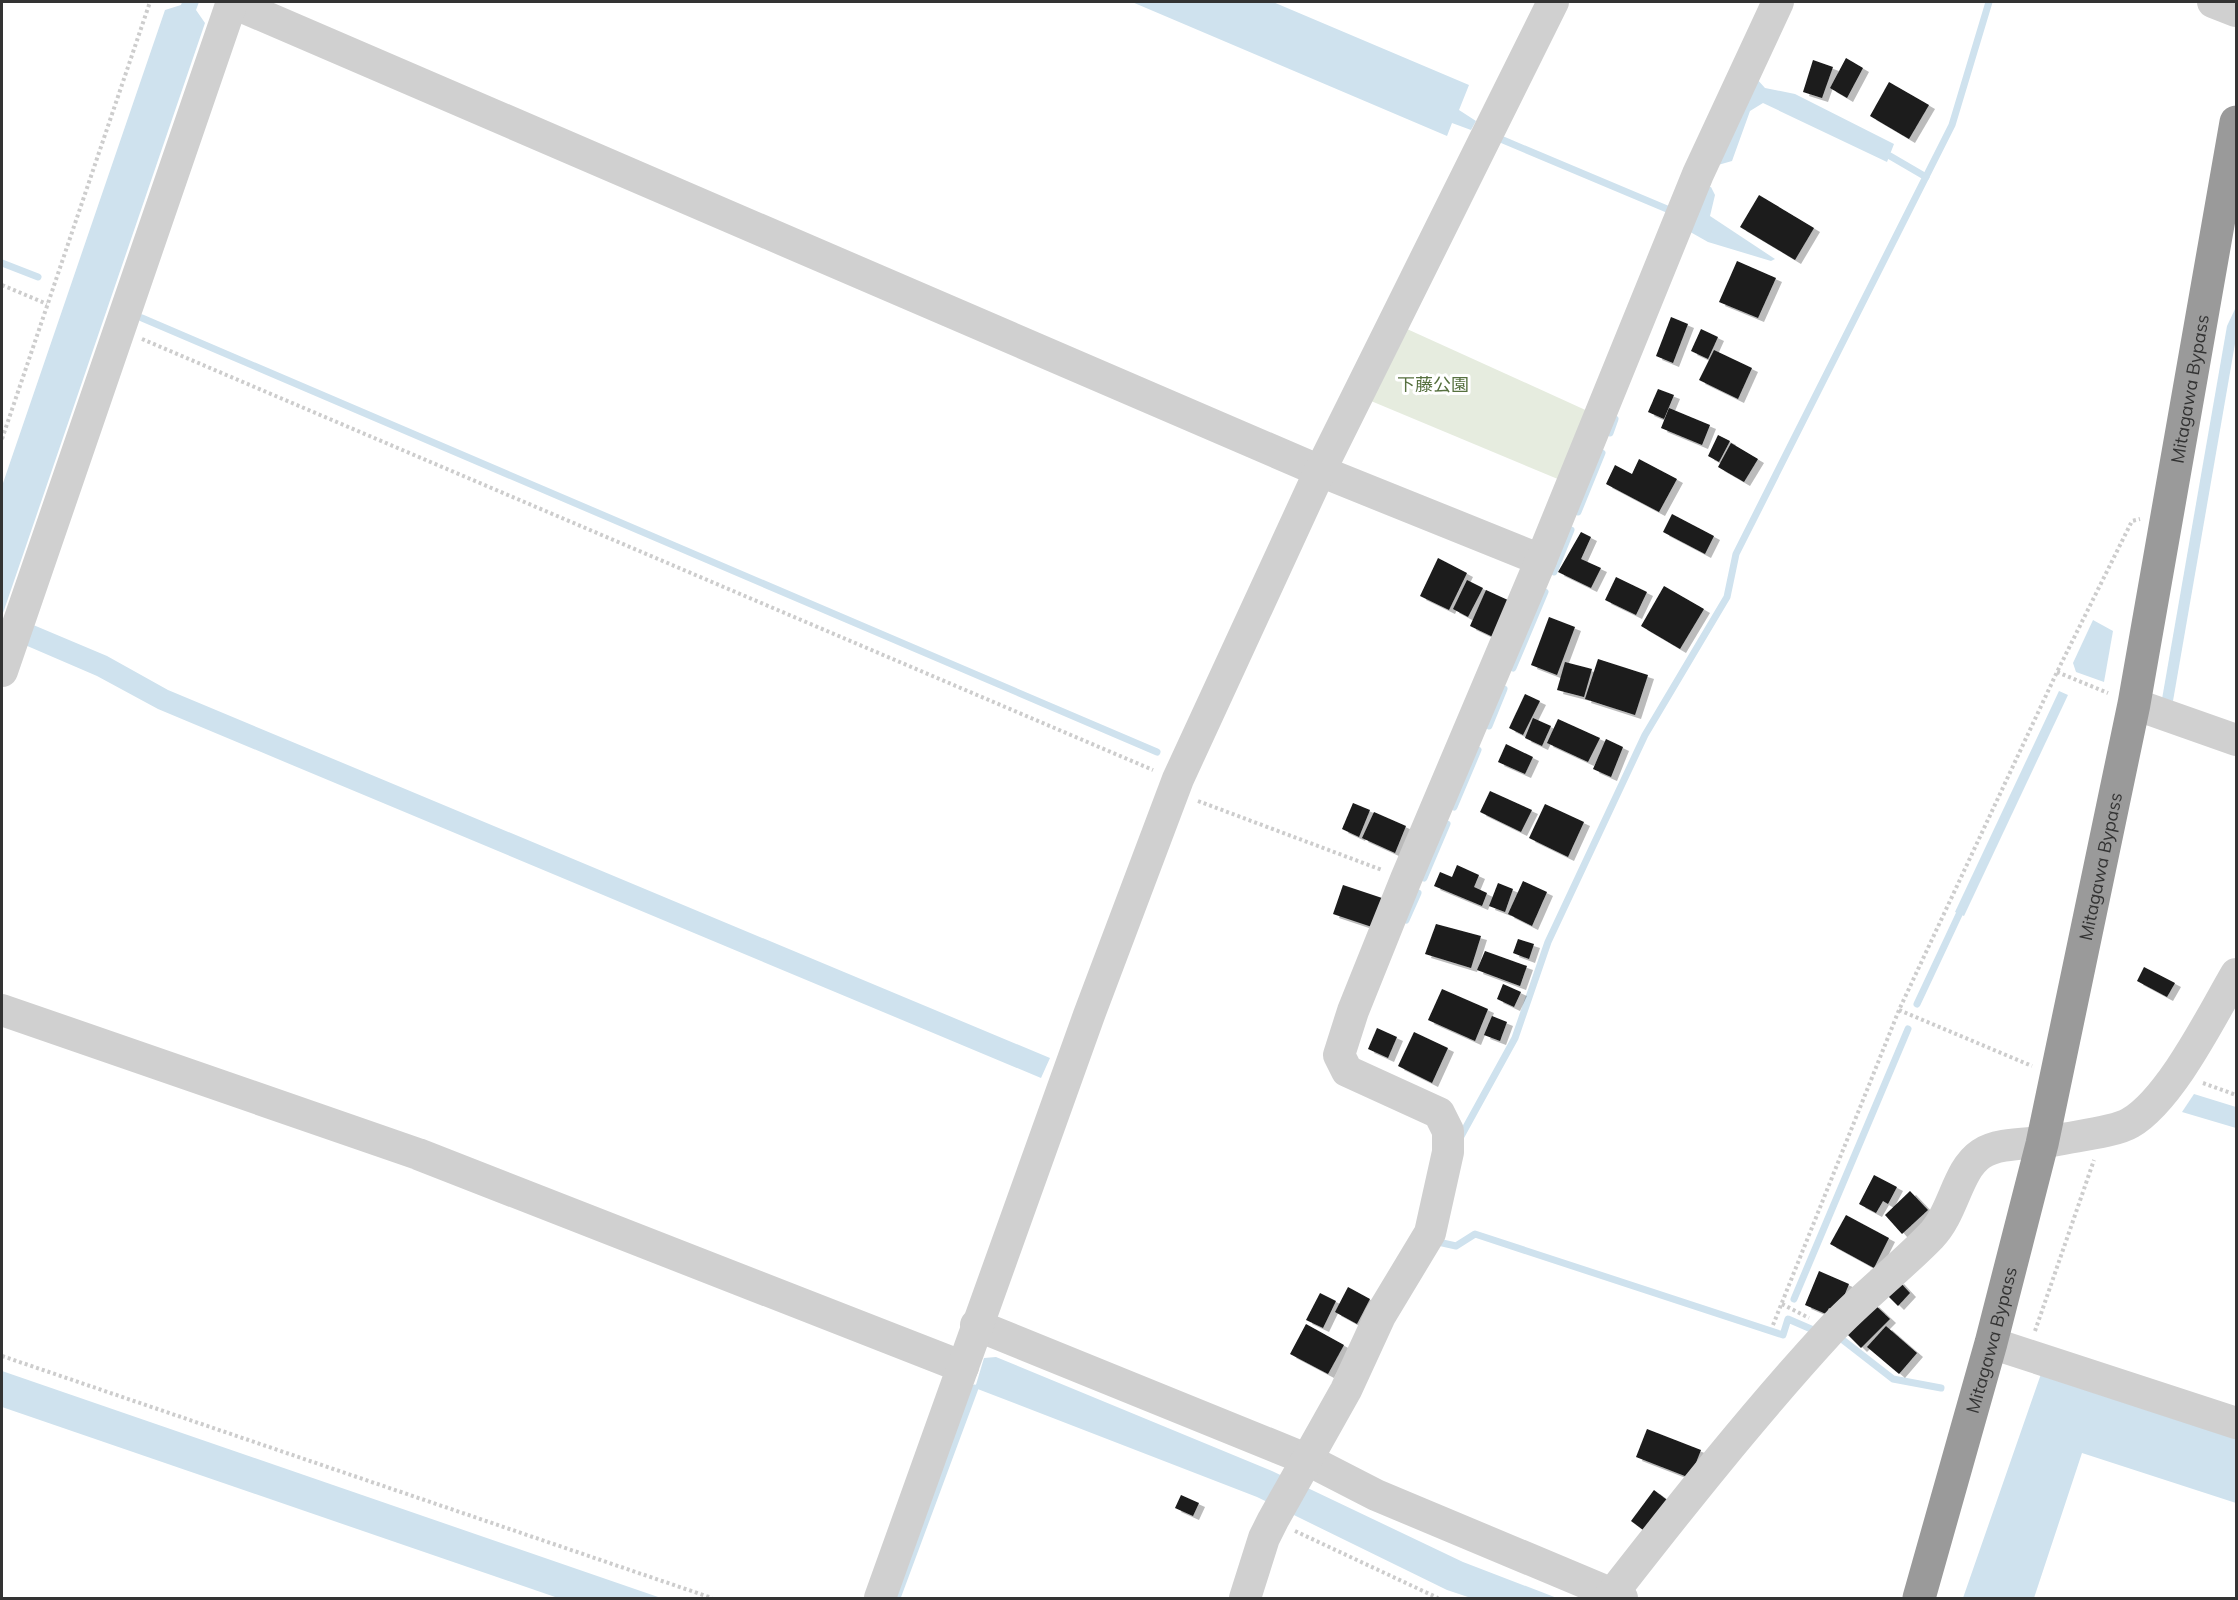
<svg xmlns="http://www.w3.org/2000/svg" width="2238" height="1600" font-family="Mulish,'Noto Sans JP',sans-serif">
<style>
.green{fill:#e6ecdf}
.water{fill:#cfe2ee}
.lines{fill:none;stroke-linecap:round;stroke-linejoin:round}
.stream{stroke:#cfe2ee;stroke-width:7}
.building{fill:#1a1a1a;filter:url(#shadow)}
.path{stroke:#cdcdcd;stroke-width:4;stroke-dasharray:3 3;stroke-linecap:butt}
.minor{stroke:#d0d0d0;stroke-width:32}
.highway{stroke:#9a9a9a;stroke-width:33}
.labels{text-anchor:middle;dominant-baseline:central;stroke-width:6;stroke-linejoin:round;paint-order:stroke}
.park-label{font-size:18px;fill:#56703f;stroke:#fff}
.street-label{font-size:18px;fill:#333;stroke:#fff}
</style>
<defs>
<filter id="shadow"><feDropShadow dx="6" dy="4" stdDeviation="0" flood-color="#0004"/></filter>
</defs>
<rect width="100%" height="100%" fill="#fff"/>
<path class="green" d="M1407 329 1592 413 1565 482 1371 401Z"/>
<g class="water">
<path d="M182 2H199L196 10 205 23 2 616V486L165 10 181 5Z"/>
<path d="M1132 2H1273L1469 85 1459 110 1476 121 1471 130 1452 123 1447 136Z"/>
<path d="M1756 78 1765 88 1795 94 1894 144 1887 162 1763 103 1750 111 1732 161 1718 165Z"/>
<path d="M1711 187 1715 195 1710 216 1775 259 1771 261 1708 242 1685 229 1704 188Z"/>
<path d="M2236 307V338L2173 701 2162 699 2227 326Z"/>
<path d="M2093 620 2113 631 2104 682 2076 672 2073 663Z"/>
<path d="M31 624 107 656 168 690 1050 1058 1041 1078 158 709 97 676 25 645Z"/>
<path d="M2059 691 2068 695 1964 916 1955 912Z"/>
<path d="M2194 1094 2236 1107V1128L2182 1112Z"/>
<path d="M996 1357 1272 1471 1463 1562 1557 1598H1471L1447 1590 1257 1497 975 1388 984 1358Z"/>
<path d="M2 1371 661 1598H558L2 1407Z"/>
<path d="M2041 1374 2236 1438V1503L2082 1453 2034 1598H1963Z"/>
</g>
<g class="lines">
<g class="stream">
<path d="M1503 140 1667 209"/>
<path d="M1890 156 1926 177"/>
<path d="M2 263 38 277"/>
<path d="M142 318 1157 752"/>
<path d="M1610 433 1615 419"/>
<path d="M1578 512 1602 453"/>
<path d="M1554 572 1571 530"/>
<path d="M1513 668 1545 592"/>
<path d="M1489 726 1504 689"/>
<path d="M1454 807 1478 750"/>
<path d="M1424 878 1447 824"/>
<path d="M1406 920 1418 893"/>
<path d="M1917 1004 1963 906"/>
<path d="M1460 1138 1515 1038 1548 942 1645 735 1727 597 1736 554 1952 125 1989 2"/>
<path d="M1438 1242 1456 1246 1475 1234 1783 1335 1788 1319 1818 1332"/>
<path d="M1794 1299 1908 1029"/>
<path d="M1839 1337 1893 1379 1941 1388"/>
<path d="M897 1598 975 1388"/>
</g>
</g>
<g class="building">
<path d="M1846 58 1863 68 1847 98 1830 88Z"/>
<path d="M1813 60 1833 67 1822 98 1803 92Z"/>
<path d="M1889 82 1929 105 1909 139 1870 116Z"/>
<path d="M1759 195 1814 228 1795 260 1740 227Z"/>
<path d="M1737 261 1776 278 1758 318 1719 302Z"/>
<path d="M1671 317 1688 324 1673 363 1656 356Z"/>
<path d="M1701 329 1718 337 1708 359 1691 351Z"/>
<path d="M1714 350 1752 368 1738 399 1699 380Z"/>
<path d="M1658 389 1674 395 1664 419 1648 412Z"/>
<path d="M1669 408 1710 425 1702 445 1661 428Z"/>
<path d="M1718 435 1730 441 1719 462 1708 456Z"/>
<path d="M1731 443 1758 459 1744 482 1718 467Z"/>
<path d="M1639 459 1677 479 1659 512 1606 484 1615 465 1632 474Z"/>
<path d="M1672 514 1714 536 1705 554 1663 532Z"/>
<path d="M1581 532 1591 537 1581 559 1601 568 1591 588 1558 572Z"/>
<path d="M1438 558 1467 573 1449 610 1420 596Z"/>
<path d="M1616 577 1647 592 1636 615 1605 600Z"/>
<path d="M1467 580 1483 588 1468 617 1453 609Z"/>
<path d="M1664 586 1704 609 1680 649 1641 626Z"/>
<path d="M1486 590 1510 601 1493 637 1470 626Z"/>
<path d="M1549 617 1575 627 1557 675 1531 665Z"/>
<path d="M1598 659 1648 675 1635 715 1585 699Z"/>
<path d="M1565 662 1592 669 1584 697 1557 690Z"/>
<path d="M1525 694 1540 701 1523 735 1509 728Z"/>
<path d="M1533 718 1551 726 1542 746 1525 738Z"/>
<path d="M1558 719 1600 738 1588 762 1547 743Z"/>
<path d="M1606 739 1623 747 1611 777 1593 769Z"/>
<path d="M1506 744 1533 757 1525 774 1498 762Z"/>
<path d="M1490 791 1532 810 1521 832 1480 812Z"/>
<path d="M1353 803 1370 810 1359 837 1342 829Z"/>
<path d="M1545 804 1584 822 1568 857 1529 838Z"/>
<path d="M1374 812 1406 826 1395 853 1362 838Z"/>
<path d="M1457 865 1479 875 1474 887 1487 893 1482 906 1434 886 1440 872 1452 877Z"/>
<path d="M1523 881 1547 892 1532 926 1508 914Z"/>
<path d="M1498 883 1513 889 1505 912 1489 906Z"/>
<path d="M1343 885 1385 899 1375 928 1333 914Z"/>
<path d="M1436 924 1481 936 1471 968 1425 954Z"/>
<path d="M1518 939 1534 944 1529 959 1513 953Z"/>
<path d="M1485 951 1527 966 1520 986 1477 970Z"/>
<path d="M2144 967 2175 983 2167 997 2137 981Z"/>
<path d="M1503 984 1521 992 1514 1007 1497 999Z"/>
<path d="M1442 989 1488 1009 1475 1041 1428 1020Z"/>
<path d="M1492 1016 1507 1022 1500 1041 1484 1035Z"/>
<path d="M1377 1028 1397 1037 1388 1058 1368 1049Z"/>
<path d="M1414 1032 1448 1048 1432 1083 1398 1066Z"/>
<path d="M1874 1175 1897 1187 1888 1204 1883 1201 1876 1213 1859 1204Z"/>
<path d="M1910 1191 1928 1210 1902 1234 1885 1215Z"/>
<path d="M1846 1215 1889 1238 1874 1268 1830 1244Z"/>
<path d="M1819 1271 1849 1284 1838 1311 1829 1308 1826 1314 1805 1305Z"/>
<path d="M1898 1280 1910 1293 1898 1306 1885 1293Z"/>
<path d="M1348 1287 1370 1299 1357 1324 1335 1312Z"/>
<path d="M1320 1293 1336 1301 1323 1328 1306 1320Z"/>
<path d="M1873 1303 1890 1319 1861 1348 1845 1332Z"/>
<path d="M1306 1324 1344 1345 1328 1374 1290 1354Z"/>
<path d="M1886 1326 1917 1353 1899 1374 1867 1347Z"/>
<path d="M1647 1429 1701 1450 1690 1478 1636 1457Z"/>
<path d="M1654 1490 1671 1503 1647 1533 1631 1521Z"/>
<path d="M1181 1495 1199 1503 1193 1516 1175 1508Z"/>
</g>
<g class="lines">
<g class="path">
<path d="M2 285 47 304"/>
<path d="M142 339 1153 770"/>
<path d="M2 439 150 2"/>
<path d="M2057 672 2108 693"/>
<path d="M1198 801 1382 870"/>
<path d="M1899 1010 2032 1066"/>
<path d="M2203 1083 2236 1095"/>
<path d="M1782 1304 1809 1318"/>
<path d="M1773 1325 1899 1010 2057 672 2132 521 2140 519"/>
<path d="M2035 1331 2094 1160"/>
<path d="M2 1356 712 1598"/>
<path d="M1295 1531 1438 1598"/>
</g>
<g class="minor">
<path d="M231 2 1320 471 1541 560"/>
<path d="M2213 2 2236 11"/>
<path d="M2 671 232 2"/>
<path d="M2134 704 2236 740"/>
<path d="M2 1010 418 1154 963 1367"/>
<path d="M976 1325 1306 1459 1376 1495 1622 1598"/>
<path d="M1991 1343 2236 1423"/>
<path d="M880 1598 1089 1015 1178 779 1320 471 1553 2"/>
<path d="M1245 1598 1264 1538 1273 1520 1346 1390 1380 1316 1430 1233 1448 1152V1131L1439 1113 1347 1071 1339 1055 1353 1011 1406 879 1541 560 1698 174 1778 2"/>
<path d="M1609 1598C1680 1507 1752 1416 1830 1331 1862 1297 1899 1269 1931 1236 1954 1212 1957 1170 1981 1154 2000 1141 2036 1145 2058 1140 2076 1136 2115 1132 2130 1123 2171 1099 2212 1015 2236 974"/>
</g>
<path class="highway" id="s1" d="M1919 1598 1991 1343 2042 1144 2134 704 2236 122"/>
</g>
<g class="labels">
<g class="park-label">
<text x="1433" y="384">下藤公園</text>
</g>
<g class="street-label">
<text stroke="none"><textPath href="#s1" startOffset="1240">Mitagawa Bypass</textPath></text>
<text stroke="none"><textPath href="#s1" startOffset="754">Mitagawa Bypass</textPath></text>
<text stroke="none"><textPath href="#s1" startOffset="268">Mitagawa Bypass</textPath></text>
</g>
</g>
<rect width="2238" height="1600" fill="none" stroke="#333333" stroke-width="6"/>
</svg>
